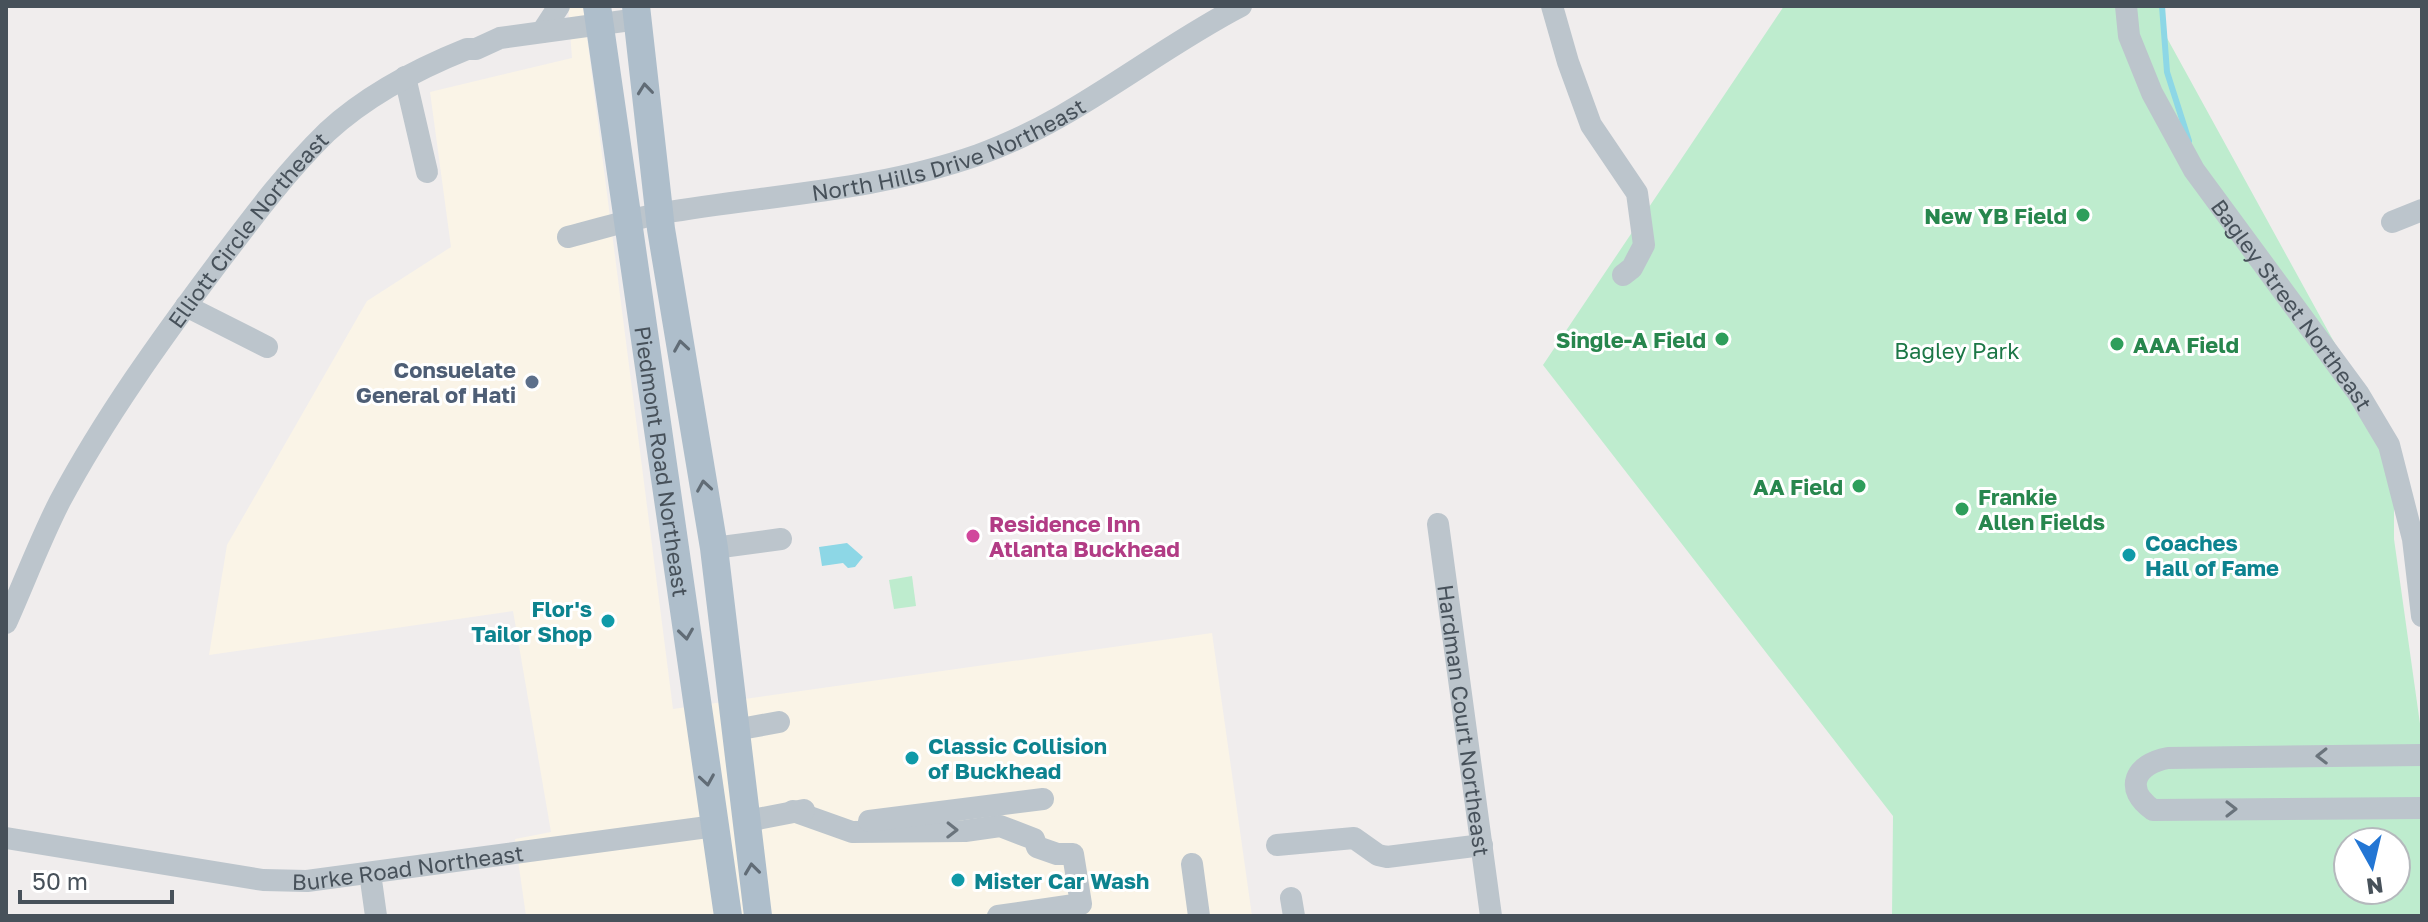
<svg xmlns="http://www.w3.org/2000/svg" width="2428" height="922" font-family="'Golos Text',sans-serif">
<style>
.commercial{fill:#faf4e7}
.green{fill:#beecce;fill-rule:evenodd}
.water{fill:#8dd7e6}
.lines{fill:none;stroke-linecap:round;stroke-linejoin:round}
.stream{stroke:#8dd7e6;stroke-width:6}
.minor{stroke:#bcc5cc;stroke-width:22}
.major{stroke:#aebecb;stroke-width:28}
.oneway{stroke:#616c76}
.oneway2{stroke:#6a747c}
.leisure-dot{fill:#2e9e5b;stroke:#fff;stroke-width:3}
.service-dot{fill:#5c6f8a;stroke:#fff;stroke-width:3}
.hotel-dot{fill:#d1479c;stroke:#fff;stroke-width:3}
.culture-dot{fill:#0f9aa8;stroke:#fff;stroke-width:3}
.labels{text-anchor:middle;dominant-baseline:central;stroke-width:6;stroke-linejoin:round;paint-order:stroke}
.street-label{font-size:22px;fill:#47515a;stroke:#fff}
.leisure-label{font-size:22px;font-weight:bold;fill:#27864d;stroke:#fff;text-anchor:end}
.park-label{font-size:22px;fill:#1c7746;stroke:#fff}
.service-label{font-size:22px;font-weight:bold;fill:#4e5e75;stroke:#fff;text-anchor:end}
.hotel-label{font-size:22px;font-weight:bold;fill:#b23c85;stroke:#fff;text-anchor:start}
.culture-label{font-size:22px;font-weight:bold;fill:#0d838f;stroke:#fff;text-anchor:start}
</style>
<rect width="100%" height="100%" fill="#f0eded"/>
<path class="commercial" d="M568 6H583L673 709 1212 633 1252 916H526L515 839 551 832 513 611 209 655 227 545 367 301 451 247 430 92 572 58Z"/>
<g class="green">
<path d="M1784 6H2163L2167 38 2394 451V539L2422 738V916H1892L1893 816 1543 365ZM2348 842H2396V890H2348Z"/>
<path d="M912 576 916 606 894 609 889 580Z"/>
</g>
<path class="water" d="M847 543 863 557 855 567 848 568 843 563 822 566 819 547Z"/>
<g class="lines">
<path class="stream" d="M2162 6 2167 72 2189 141"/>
<g class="minor">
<path d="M1552 6 1568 62 1591 125 1637 193 1644 245 1632 268 1623 275"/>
<path id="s1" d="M2126 6 2129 36 2152 93 2194 170 2358 393 2389 445 2413 539 2422 616"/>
<path d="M542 32 559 6"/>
<path d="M405 77 427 172"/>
<path d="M2392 222 2422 210"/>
<path id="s2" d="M568 237C600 229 631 219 663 213 768 195 876 191 978 155 1074 121 1152 52 1241 6"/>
<path d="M186 306 267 347"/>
<path id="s3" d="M1438 524 1491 916"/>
<path d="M714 548 781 539"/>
<path id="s4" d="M6 623C24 583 40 540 60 501 105 417 161 339 218 263 252 218 286 172 327 132 367 95 417 69 467 49H476L500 38 638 19"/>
<path d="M735 730 779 722"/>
<path d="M2422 755 2168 758C2135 764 2123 789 2153 810L2422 808"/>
<path d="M793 811 852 832 965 831 1000 826 1034 839 1037 847 1057 854H1073L1081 904 998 916"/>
<path d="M747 821 804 810"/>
<path d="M869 821 1043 799"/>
<path id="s5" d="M6 838 263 880 307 881 715 826"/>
<path d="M1277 845 1354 838 1378 855 1387 857 1482 845"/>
<path d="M1192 864 1199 916"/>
<path d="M370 873 376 916"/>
<path d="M1291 898 1294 916"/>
</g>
<g class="major">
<path id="s6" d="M597 6 728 916"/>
<path d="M636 6 661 229 714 548 758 916"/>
</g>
</g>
<defs><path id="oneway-chevron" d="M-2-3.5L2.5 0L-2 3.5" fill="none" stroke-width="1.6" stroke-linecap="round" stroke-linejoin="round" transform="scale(2)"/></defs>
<g class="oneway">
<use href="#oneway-chevron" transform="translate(645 89) rotate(-96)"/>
<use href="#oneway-chevron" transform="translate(681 346) rotate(-99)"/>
<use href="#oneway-chevron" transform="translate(704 486) rotate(-99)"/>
<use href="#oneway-chevron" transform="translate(686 634) rotate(82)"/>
<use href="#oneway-chevron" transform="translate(707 780) rotate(81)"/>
<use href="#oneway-chevron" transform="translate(752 869) rotate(-97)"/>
</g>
<g class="oneway2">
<use href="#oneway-chevron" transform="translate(2322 756) rotate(179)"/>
<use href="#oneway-chevron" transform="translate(2231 809)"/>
<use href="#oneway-chevron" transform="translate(952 830) rotate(1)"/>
</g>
<g class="leisure-dot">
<circle cx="2083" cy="215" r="8"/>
<circle cx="1722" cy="339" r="8"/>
<circle cx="2117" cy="344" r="8"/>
<circle cx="1859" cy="486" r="8"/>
<circle cx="1962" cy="509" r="8"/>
</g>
<circle class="service-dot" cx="532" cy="382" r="8"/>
<circle class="hotel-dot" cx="973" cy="536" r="8"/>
<g class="culture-dot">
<circle cx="2129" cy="555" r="8"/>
<circle cx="608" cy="621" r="8"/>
<circle cx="912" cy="758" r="8"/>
<circle cx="958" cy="880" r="8"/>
</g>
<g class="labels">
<g class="street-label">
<text stroke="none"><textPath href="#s2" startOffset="392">North Hills Drive Northeast</textPath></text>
<text stroke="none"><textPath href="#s4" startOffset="464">Elliott Circle Northeast</textPath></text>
<text stroke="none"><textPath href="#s1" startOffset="346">Bagley Street Northeast</textPath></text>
<text stroke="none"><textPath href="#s6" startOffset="460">Piedmont Road Northeast</textPath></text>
<text stroke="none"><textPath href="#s3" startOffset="198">Hardman Court Northeast</textPath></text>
<text stroke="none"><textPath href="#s5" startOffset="406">Burke Road Northeast</textPath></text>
</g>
<g class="leisure-label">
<text x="2067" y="215">New YB Field</text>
<text x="1706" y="339">Single-A Field</text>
<text x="2133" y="344" text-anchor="start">AAA Field</text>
<text x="1843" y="486">AA Field</text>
<text x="1978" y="496" text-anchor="start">Frankie<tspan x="1978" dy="25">Allen Fields</tspan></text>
</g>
<g class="park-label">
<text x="1957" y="350">Bagley Park</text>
</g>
<g class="service-label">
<text x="516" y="369">Consuelate<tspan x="516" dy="25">General of Hati</tspan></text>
</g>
<g class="hotel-label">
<text x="989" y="523">Residence Inn<tspan x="989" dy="25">Atlanta Buckhead</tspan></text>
</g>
<g class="culture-label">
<text x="2145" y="542">Coaches<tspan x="2145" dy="25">Hall of Fame</tspan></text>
<text x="592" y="608" text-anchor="end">Flor's<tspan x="592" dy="25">Tailor Shop</tspan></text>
<text x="928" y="745">Classic Collision<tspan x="928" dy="25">of Buckhead</tspan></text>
<text x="974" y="880">Mister Car Wash</text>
</g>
</g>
<rect width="2428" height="922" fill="none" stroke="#47515a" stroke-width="16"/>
<g transform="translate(2372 866) rotate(172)"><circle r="38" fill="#ffffff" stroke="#b5b9bd" stroke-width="2"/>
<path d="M0-6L14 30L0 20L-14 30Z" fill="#2376d4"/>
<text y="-12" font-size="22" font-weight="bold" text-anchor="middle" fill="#47515a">N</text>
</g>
<path d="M20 890v12h152v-12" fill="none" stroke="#47515a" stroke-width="4"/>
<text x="32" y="890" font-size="24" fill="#47515a" stroke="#ffffff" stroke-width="6" paint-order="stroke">50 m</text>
</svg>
